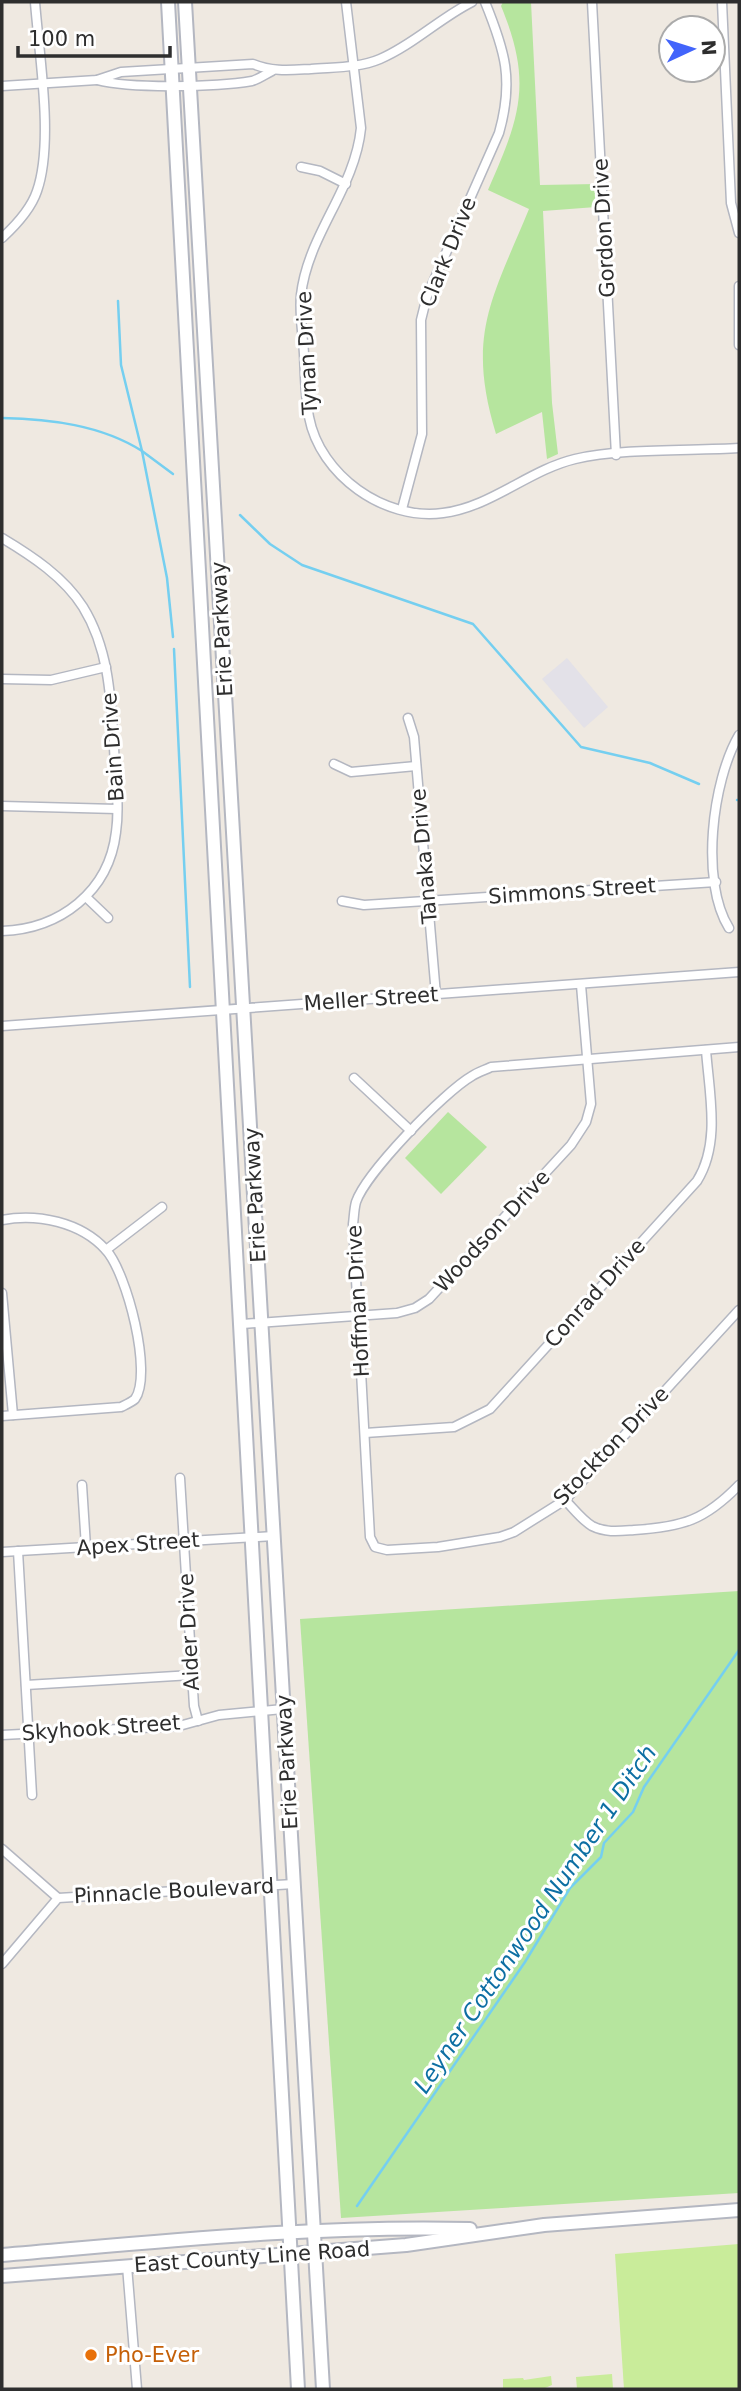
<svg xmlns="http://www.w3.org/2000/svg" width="741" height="2391" font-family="'DejaVu Sans',sans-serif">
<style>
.industrial{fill:#e3e1e8}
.green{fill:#b6e59e}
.pitch{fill:#c9ec9a}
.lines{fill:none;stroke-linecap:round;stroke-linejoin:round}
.stream{stroke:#75cff0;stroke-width:2.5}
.street-casing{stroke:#b4b7c1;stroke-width:11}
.secondary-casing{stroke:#b4b7c1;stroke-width:16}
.street{stroke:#fff;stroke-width:8}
.secondary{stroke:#fff;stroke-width:12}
.food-dot{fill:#e8710a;stroke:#fff;stroke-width:2.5}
.labels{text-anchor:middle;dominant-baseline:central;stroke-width:6;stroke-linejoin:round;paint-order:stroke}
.street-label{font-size:21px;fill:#2e2e2e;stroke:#fff}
.food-label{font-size:21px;fill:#c56008;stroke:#fff;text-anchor:start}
.water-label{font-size:23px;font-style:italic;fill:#0d6fa3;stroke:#fff}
</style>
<rect width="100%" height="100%" fill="#efe9e1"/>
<path class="industrial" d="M567 658 608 707 584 728 542 679Z"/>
<g class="green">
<path d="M503 2H531L540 185 597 184 596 207 543 211 552 403 558 454 547 459 542 412 496 434C466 335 492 299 529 209L488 190C520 117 533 83 501 6Z"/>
<path d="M448 1112 487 1147 441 1194 405 1158Z"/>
<path d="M739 1591V2193L341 2218 300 1619Z"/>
</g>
<g class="pitch">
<path d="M739 2244V2389H624L615 2254Z"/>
<path d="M612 2374 613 2389H577L576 2377Z"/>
<path d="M551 2376 552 2385 545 2388 552 2389H503V2379L523 2378 524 2380Z"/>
</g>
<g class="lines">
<g class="stream">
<path d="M118 301 121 365 142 451 173 474"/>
<path d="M2 418C50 419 101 425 142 451L167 578 173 637"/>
<path d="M240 515 270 544 302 565 473 624 581 747 650 763 699 784"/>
<path d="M174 649 190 987"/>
<path d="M737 800H739"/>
<path d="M357 2206 525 1962 570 1888 601 1857 604 1843 633 1812 644 1787 739 1650"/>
</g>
<defs>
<g id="street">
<path d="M346 2 361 128C355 189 308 234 301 295 299 314 303 335 304 354 305 374 305 397 309 417 320 475 384 521 443 513 491 507 529 470 575 459 621 448 691 451 739 448"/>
<path d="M592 2 616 455"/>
<path d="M722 2 731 203 739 233"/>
<path d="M97 80C131 89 216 87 252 81 259 79 266 74 272 71"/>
<path d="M2 86 97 80 121 72 253 64C273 72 290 70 311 69 334 67 359 68 380 59 413 45 440 18 472 2"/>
<path d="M301 167 320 171 346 184"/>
<path d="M2 238C15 226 31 209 37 191 54 142 39 55 35 2"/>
<path d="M739 286V345"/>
<path d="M402 509 422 434 421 320 427 296 499 133C514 80 505 51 485 2"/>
<path d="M2 538C32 556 64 577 83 607 109 649 111 699 114 747 115 775 120 805 116 832 109 892 60 929 2 931"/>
<path d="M2 679 51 680 106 667"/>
<path d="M408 718 414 737 436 995"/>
<path d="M334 764 351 772 416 766"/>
<path d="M2 806 117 809"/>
<path d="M87 898 108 918"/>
<path d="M342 901 364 905 716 882"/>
<path d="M729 928C700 882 712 781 739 735"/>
<path d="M2 1026 739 972"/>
<path d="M739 1047 491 1067C485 1070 478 1072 472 1076 444 1092 366 1173 356 1202 354 1209 354 1217 353 1224L370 1537 375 1547 387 1550 438 1547 500 1537 514 1532 565 1500 739 1310"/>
<path d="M354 1078 411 1131"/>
<path d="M2 1220C37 1213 81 1222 106 1250 127 1273 153 1374 135 1399 132 1402 125 1405 121 1407L2 1416"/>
<path d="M106 1250 162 1207"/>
<path d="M2 1293 13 1415"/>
<path d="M242 1324 397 1313 415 1308 429 1299 571 1145 586 1122 591 1104 581 985"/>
<path d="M365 1433 454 1427 490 1409 697 1181C721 1143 709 1092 706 1050"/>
<path d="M180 1478 194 1706 198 1721"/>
<path d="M82 1485 86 1547"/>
<path d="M565 1500C573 1508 582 1520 592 1526 606 1533 620 1531 634 1530 683 1527 705 1520 739 1485"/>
<path d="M18 1551 32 1795"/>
<path d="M2 1552 274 1536"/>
<path d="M26 1685 192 1675"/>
<path d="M2 1735 179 1726 219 1715 283 1709"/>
<path d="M2 1849 58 1898"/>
<path d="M2 1964 58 1898 294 1884"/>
<path d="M127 2266 137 2389"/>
</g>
<g id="secondary">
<path d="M168 2 298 2389"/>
<path d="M185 2 323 2389"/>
<path d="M2 2255C157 2242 314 2225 470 2229"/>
<path d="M2 2276 406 2245 544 2225 739 2210"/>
</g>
</defs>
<use href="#street" class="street-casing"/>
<use href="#secondary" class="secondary-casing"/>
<use href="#street" class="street"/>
<use href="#secondary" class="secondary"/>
</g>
<circle class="food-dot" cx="91" cy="2355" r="7"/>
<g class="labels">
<g class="street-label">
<text transform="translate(604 228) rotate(-93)">Gordon Drive</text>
<text transform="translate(448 252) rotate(-68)">Clark Drive</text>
<text transform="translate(307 353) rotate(-93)">Tynan Drive</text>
<text transform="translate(222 629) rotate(-93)">Erie Parkway</text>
<text transform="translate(113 747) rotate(-94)">Bain Drive</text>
<text transform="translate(424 856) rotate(-95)">Tanaka Drive</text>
<text transform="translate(572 891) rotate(-4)">Simmons Street</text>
<text transform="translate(371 999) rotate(-4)">Meller Street</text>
<text transform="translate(255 1195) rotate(-93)">Erie Parkway</text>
<text transform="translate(492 1231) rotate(-47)">Woodson Drive</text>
<text transform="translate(595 1293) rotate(-48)">Conrad Drive</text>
<text transform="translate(358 1301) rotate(-93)">Hoffman Drive</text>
<text transform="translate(611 1446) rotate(-46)">Stockton Drive</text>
<text transform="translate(138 1544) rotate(-4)">Apex Street</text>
<text transform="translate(189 1632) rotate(-93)">Aider Drive</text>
<text transform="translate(101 1728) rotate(-4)">Skyhook Street</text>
<text transform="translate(287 1762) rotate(-93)">Erie Parkway</text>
<text transform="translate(174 1891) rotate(-3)">Pinnacle Boulevard</text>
<text transform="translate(252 2257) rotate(-4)">East County Line Road</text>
</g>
<g class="food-label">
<text x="105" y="2355">Pho-Ever</text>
</g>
<g class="water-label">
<text transform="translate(535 1919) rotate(-56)">Leyner Cottonwood Number 1 Ditch</text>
</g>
</g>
<rect width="741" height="2391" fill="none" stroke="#2e2e2e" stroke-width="7"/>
<g transform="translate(692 49) rotate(86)"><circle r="33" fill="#ffffff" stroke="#ababab" stroke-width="2"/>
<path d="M0-5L12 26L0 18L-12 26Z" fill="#4264fb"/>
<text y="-10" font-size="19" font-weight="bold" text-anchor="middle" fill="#2e2e2e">N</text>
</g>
<path d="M18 46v10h152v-10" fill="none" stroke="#2e2e2e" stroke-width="3.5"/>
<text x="28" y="46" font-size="21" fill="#2e2e2e" stroke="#ffffff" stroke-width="5" paint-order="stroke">100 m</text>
</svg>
